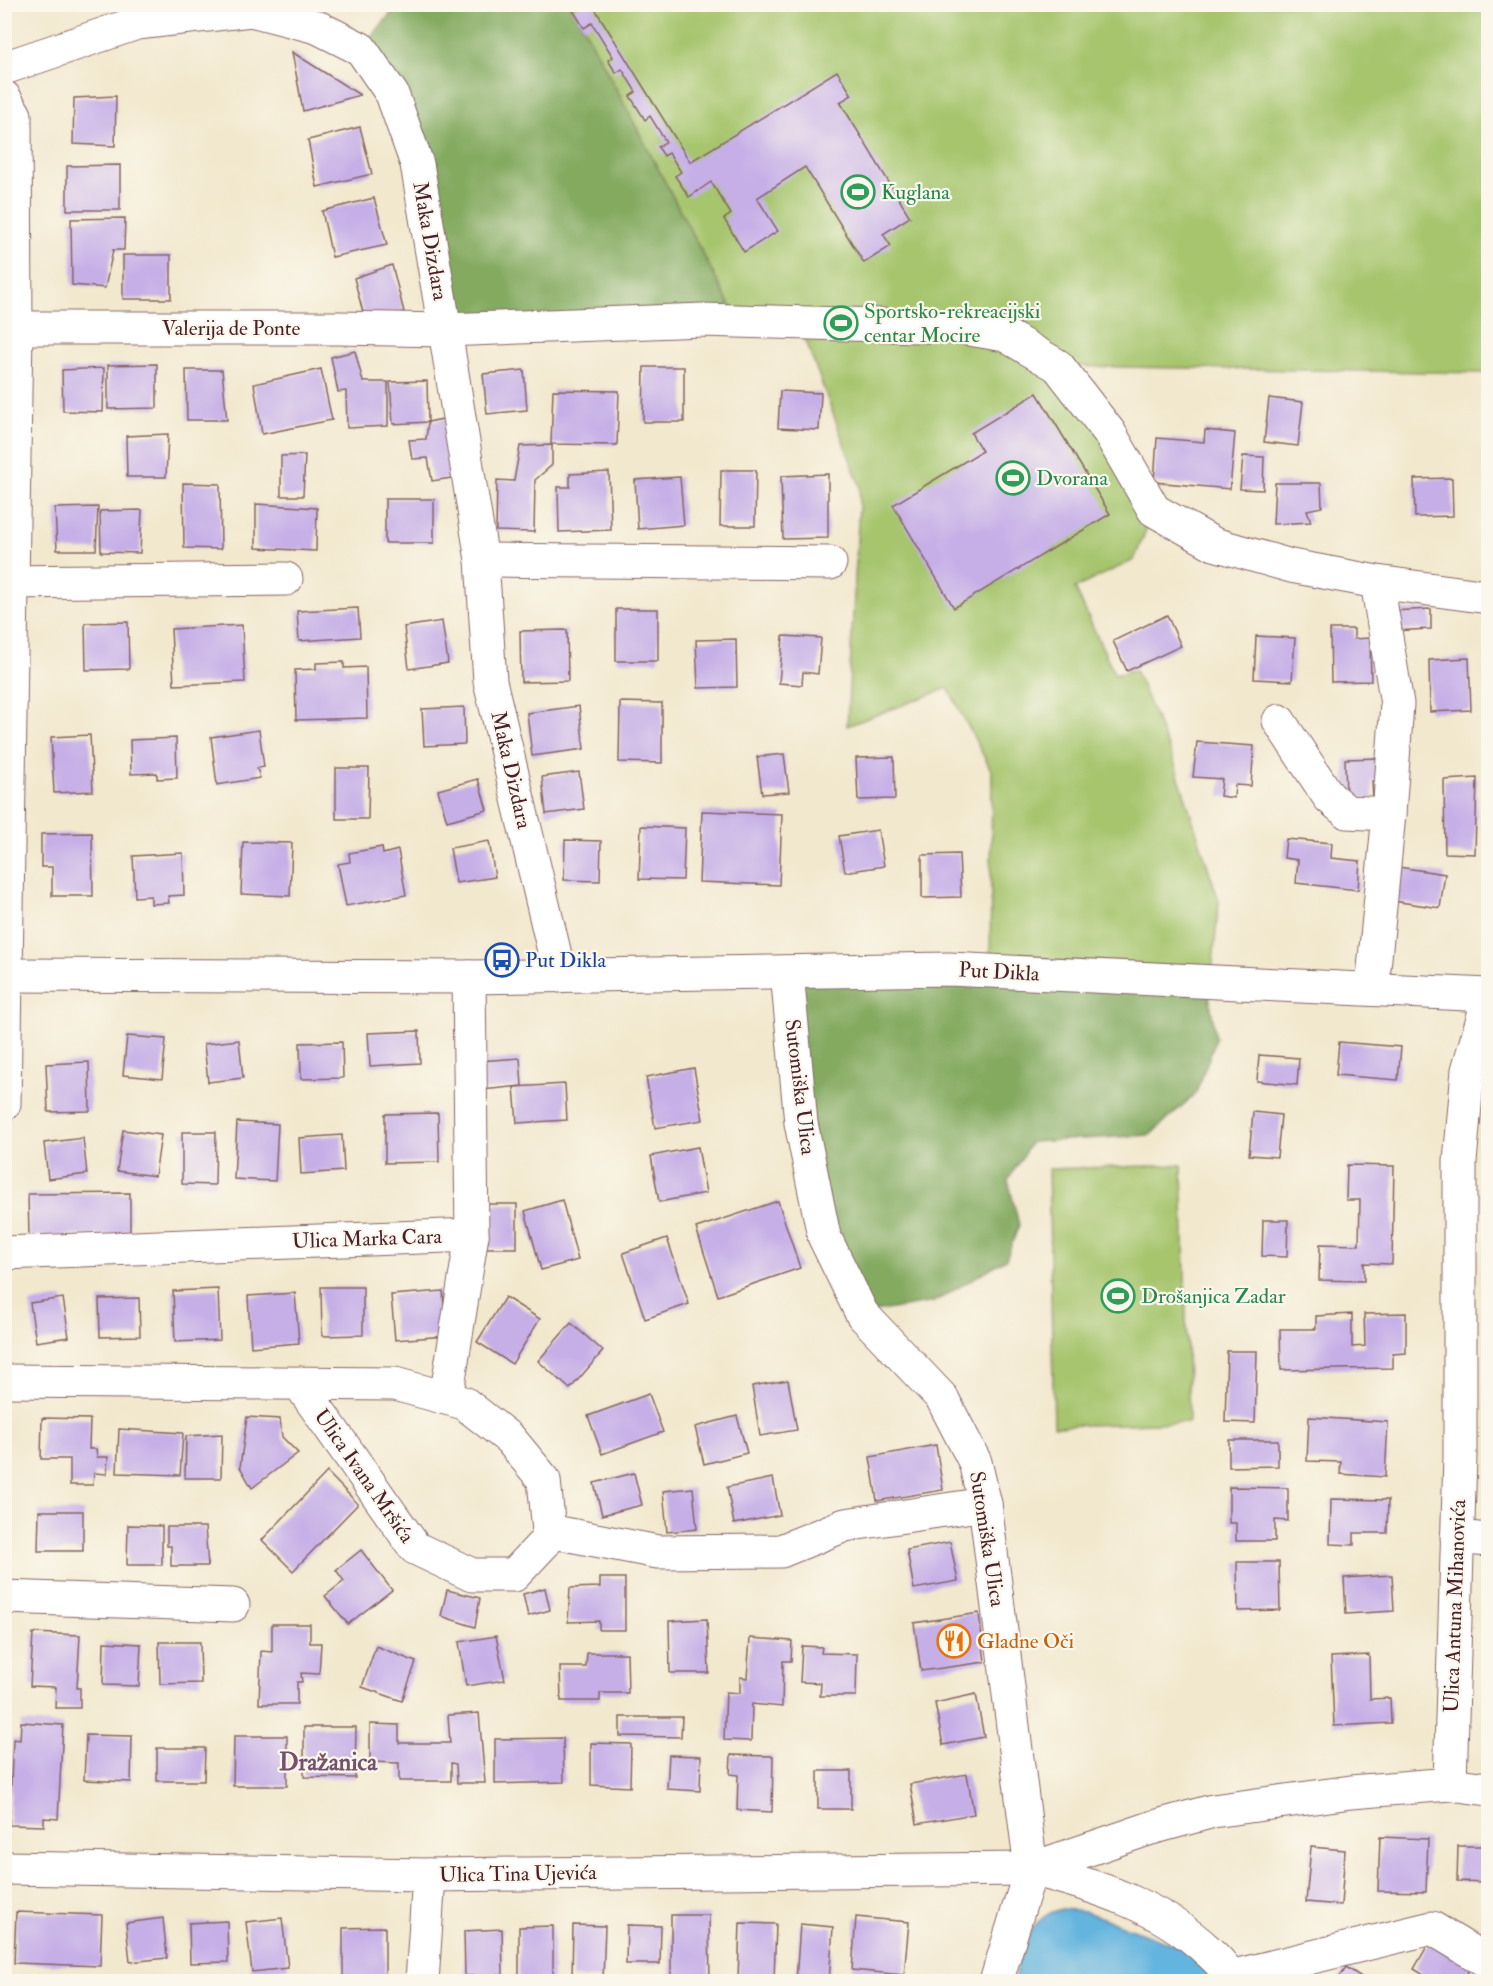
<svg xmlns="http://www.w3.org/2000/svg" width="1493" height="1986" font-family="'IM FELL Double Pica',serif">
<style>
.green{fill:#a6c56d;stroke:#78724c;stroke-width:1.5}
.forest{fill:#84aa60;stroke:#676446;stroke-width:1.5}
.water{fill:#63b4de;stroke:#566a84;stroke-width:1.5}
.building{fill:#c6afe7}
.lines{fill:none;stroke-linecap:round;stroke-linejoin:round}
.minor-casing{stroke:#856564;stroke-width:35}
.minor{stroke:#fff;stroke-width:33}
.labels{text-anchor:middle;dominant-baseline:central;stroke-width:4.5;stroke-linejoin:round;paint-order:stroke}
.leisure-label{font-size:21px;fill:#27864d;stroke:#fbf7ec;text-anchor:start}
.street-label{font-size:21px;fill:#4a1f2b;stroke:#fbf7ec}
.transit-label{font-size:21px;fill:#164399;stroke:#fbf7ec;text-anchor:start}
.food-label{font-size:21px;fill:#c56008;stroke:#fbf7ec;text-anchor:start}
.quarter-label{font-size:24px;font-weight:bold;fill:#75516d;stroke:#fbf7ec}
</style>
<rect width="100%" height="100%" fill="#fbf7ec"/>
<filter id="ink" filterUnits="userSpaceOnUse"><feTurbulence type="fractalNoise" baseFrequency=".0167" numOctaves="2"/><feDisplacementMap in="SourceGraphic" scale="12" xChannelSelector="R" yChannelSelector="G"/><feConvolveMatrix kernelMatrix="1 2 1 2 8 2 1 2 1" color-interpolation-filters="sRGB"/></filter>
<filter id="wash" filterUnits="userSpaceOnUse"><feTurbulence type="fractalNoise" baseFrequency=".008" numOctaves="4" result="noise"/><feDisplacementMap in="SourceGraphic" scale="24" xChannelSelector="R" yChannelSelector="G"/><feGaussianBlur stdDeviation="1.35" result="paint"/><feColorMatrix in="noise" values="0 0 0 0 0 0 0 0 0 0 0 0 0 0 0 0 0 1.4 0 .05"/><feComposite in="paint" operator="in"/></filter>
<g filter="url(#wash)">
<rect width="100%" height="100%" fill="#f2e8ce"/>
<g class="green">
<path d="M569 5H1488V373L1059 366 1154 510 1134 560 1075 588 1115 675 1135 670 1173 759 1219 901 1211 982 990 971 992 772 948 688 847 726 860 486 800 325 738 321 584 28Z"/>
<path d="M1182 1165 1189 1422 1054 1426 1048 1169Z"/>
</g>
<g class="forest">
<path d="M398 5H569L584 28 738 321 445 330 417 164 361 49Z"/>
<path d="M787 972 1207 982 1216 1039 1196 1093 1150 1135 1031 1142 1008 1180 1019 1225 1006 1259 934 1302 862 1314 824 1236Z"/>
</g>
<path class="water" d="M1062 1909 1084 1911 1178 1946 1198 1960 1213 1981 1013 1982C1023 1950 1026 1918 1062 1909Z"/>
<g id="blocks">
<g class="building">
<path d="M582 4H592L690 162 837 71 852 95 840 102 910 217 883 234 891 246 864 263 805 167 757 198 778 231 744 252 724 219 731 214 711 182 689 197 675 176 681 172 669 153 664 156 658 147 666 142 650 116 645 120 630 96 636 92 622 69 616 73 608 60 613 57 592 23 584 28 573 10Z"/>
<path d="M292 52 360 95 303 111Z"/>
<path d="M116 96 115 146 73 144 74 98Z"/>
<path d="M360 127 372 174 317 187 308 140Z"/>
<path d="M120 165V210H67V166Z"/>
<path d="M374 198 387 245 332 257 322 211Z"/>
<path d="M125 218 124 250H113L105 288 72 285 71 219Z"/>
<rect x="123" y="255" width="48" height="44"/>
<path d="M392 265 404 312 365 320 354 278Z"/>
<path d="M355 351 363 382H388V426L347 428 346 391 338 392 331 357Z"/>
<path d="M157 364V408L108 409V365Z"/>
<path d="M644 367H684V422H643Z"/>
<path d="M104 368 103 412 63 411 62 370Z"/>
<path d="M321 369 332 420 262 434 254 384Z"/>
<path d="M186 370H222L227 420H187Z"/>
<path d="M524 370 527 410 487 414 483 374Z"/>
<path d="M427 381 428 422 393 424 390 382Z"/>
<path d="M553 390 619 391 617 445 551 444Z"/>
<path d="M780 391 821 393 819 430 778 428Z"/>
<path d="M1037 393 1110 514 954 608 893 505 982 451 971 433Z"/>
<path d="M1269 398 1303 402 1298 446 1264 442Z"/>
<path d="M448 418 458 477 432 481 428 458 412 459 409 440 426 439 428 422Z"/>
<path d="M1205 430 1235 433 1230 489 1154 482 1157 438 1204 442Z"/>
<path d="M168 434 166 477H127L126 436Z"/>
<path d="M552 445V465L535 480 534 532 496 531 497 480 514 481 520 446Z"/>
<path d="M305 455 303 496H281V456Z"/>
<path d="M1243 456 1264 457 1263 490 1240 489Z"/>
<path d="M721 470H756L755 526H720Z"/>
<path d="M609 472 611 530 559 532 558 487H570V474Z"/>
<path d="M828 474V538L783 539 781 476Z"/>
<path d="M680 477 684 525 638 529 635 480Z"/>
<path d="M1452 478 1453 516 1415 517 1414 479Z"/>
<path d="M183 483 220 484 221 549 184 548Z"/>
<path d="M1275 483H1321L1322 507 1307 510 1311 522 1273 524Z"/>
<rect x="385" y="499" width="49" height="44"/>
<path d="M256 504 317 508 316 551 256 548Z"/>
<path d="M98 507 96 550H57L55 508Z"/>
<path d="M142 510 140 553 101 552 100 511Z"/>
<path d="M358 608 360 637 299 641 297 611Z"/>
<rect x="616" y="609" width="42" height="52"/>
<path d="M1431 609V629L1391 631 1390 611Z"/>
<path d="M1167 615 1181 646 1127 671 1113 641Z"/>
<path d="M442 621 448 663 409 669 404 627Z"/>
<path d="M128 622 129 669 86 670 85 623Z"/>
<path d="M242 625 245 682 174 685 171 629Z"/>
<path d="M1330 629H1354V639L1370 638 1371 681 1331 682Z"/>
<path d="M567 630 568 681 521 682 520 631Z"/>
<path d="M783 636 821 638 818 674 803 672 802 685 779 683Z"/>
<path d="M1256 636 1295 638 1292 681 1254 679Z"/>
<path d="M736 639 737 687 698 688 696 640Z"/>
<path d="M1469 658 1471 710 1430 712 1429 660Z"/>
<path d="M344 662V668L366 667 367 718 296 720 295 670 316 669V663Z"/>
<path d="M620 702 662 703V763L619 762Z"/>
<path d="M579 706 584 749 532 756 527 713Z"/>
<path d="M464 707 465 744 424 746 422 709Z"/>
<path d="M259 730 264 767 257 768 260 778 217 785 211 737Z"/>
<path d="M90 735 93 791 54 793 51 737Z"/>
<path d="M176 738 177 778 157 779V773L131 774 130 740Z"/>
<path d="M1197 742 1254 746 1251 786 1235 785 1234 798 1220 796 1222 779 1193 777Z"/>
<path d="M784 754 789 792 762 794 757 757Z"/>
<path d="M894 757 895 799 858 800 856 758Z"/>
<path d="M1380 758 1381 781H1372L1373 799 1346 800 1345 759Z"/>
<path d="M336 768H369L368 819H336Z"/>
<path d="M579 772 584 809 546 814 542 777Z"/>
<path d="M1477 778 1475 854 1445 853 1444 780Z"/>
<path d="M478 779 487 810 447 821 438 790Z"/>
<path d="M702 811 782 814 779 885 699 882Z"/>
<path d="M641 826 685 828 683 880 639 879Z"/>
<path d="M878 830 884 866 845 872 839 836Z"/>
<path d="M92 833 93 896H52V867H41V834Z"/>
<path d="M1286 839 1332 843 1331 858 1360 861 1358 890 1296 883 1298 860 1284 858Z"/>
<path d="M565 840 601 841 600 881 564 880Z"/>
<path d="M489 841 495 877 456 883 450 848Z"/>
<path d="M243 842 292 843 290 896 241 894Z"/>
<path d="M382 847 383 854 398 850 406 895 346 906 338 864 350 862 349 853Z"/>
<path d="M183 853 184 895 168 896 169 903 151 904V896L135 897 133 856Z"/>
<path d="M959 854 961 897 922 898V855Z"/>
<path d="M1398 867 1445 874 1440 908 1393 901Z"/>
<path d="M419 1031 420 1063 370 1066 368 1033Z"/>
<path d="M127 1036 166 1039 162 1079 123 1075Z"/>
<path d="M239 1040 243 1078 208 1082 204 1044Z"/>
<path d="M342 1042 343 1078 301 1079 300 1043Z"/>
<path d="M1339 1042 1401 1047 1398 1080 1336 1075Z"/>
<path d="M1259 1055 1299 1058 1297 1085 1257 1081Z"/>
<path d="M520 1058 522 1086 482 1090 479 1061Z"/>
<path d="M89 1062 90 1111 48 1112 46 1064Z"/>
<path d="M694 1068 703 1120 655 1128 646 1077Z"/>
<path d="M565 1084 567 1120 517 1123 514 1087Z"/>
<path d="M1253 1112 1281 1115 1277 1157 1249 1155Z"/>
<path d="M438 1113 439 1162 385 1163V1114Z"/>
<path d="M237 1122 278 1124 275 1181 234 1179Z"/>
<path d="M123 1130 161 1135 155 1176 117 1171Z"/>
<path d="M182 1132H216L215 1185 182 1184Z"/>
<path d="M342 1135 344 1171 301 1174 299 1138Z"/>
<path d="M83 1138 87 1174 48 1179 44 1143Z"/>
<path d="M698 1147 706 1193 659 1202 651 1156Z"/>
<path d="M1347 1165 1394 1166 1392 1264 1364 1263V1281L1319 1280 1320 1244 1359 1245 1360 1200H1346Z"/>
<path d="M130 1193V1235L29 1236 28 1194Z"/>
<path d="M562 1200 578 1260 541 1270 525 1211Z"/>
<path d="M778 1201 800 1268 718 1296 696 1228Z"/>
<rect x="478" y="1204" width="39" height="44"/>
<path d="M1263 1220H1288L1287 1257 1262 1256Z"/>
<path d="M667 1238 689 1304 645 1319 623 1253Z"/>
<path d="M321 1287H363V1335L322 1336Z"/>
<path d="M218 1289 220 1340 175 1342 173 1291Z"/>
<path d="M443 1291 446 1336 395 1340 391 1295Z"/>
<path d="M295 1293 299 1343 251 1347 248 1296Z"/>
<path d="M505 1297 540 1319 512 1364 477 1342Z"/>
<path d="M63 1298 69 1337 36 1342 30 1303Z"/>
<path d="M139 1298 140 1336 100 1337 99 1299Z"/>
<path d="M1406 1313V1353L1393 1354V1368L1281 1370 1280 1329H1316V1316L1352 1314V1347L1365 1346 1364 1314Z"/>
<path d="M571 1323 603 1351 570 1389 538 1361Z"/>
<path d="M1227 1351H1257L1255 1423 1225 1422Z"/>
<path d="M788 1380 797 1430 760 1436 752 1386Z"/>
<path d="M649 1394 663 1432 602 1454 588 1416Z"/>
<path d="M737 1416 747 1453 704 1464 695 1427Z"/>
<path d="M247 1417 280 1419 282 1437 298 1453 252 1488 240 1467Z"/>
<path d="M1309 1417 1388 1422 1385 1477 1340 1474 1341 1462 1307 1461Z"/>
<path d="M42 1418 90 1419 89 1449H96L97 1457H108L107 1474 94 1473 93 1485H70V1459H41Z"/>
<path d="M119 1429 183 1433 180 1475 117 1473Z"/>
<path d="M222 1434 221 1478H185L186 1436Z"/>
<path d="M1229 1440H1278V1466L1229 1467Z"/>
<path d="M936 1445 943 1490 877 1501 870 1457Z"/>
<path d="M327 1472 358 1504 293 1571 262 1540Z"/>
<path d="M634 1473 642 1505 602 1515 594 1483Z"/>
<path d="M773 1478 780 1515 734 1524 727 1487Z"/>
<path d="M1229 1487 1288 1488V1521L1275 1520V1541H1236V1523H1229Z"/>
<path d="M693 1488 697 1529 667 1532 663 1491Z"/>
<path d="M1331 1499 1388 1500 1387 1533H1354V1545L1330 1544Z"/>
<path d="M39 1511H83V1551H38Z"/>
<path d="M128 1525 162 1526V1565H127Z"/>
<path d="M167 1527H205L208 1566H171V1546H167Z"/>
<path d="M950 1542 958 1581 914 1589 907 1550Z"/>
<path d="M361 1550 392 1590 348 1624 325 1596 344 1581 336 1570Z"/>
<path d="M1237 1562H1279L1280 1610 1238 1611Z"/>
<path d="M1392 1575 1394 1611 1346 1614 1344 1578Z"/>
<path d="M600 1578H625V1630H599V1621L568 1622 570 1588 600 1587Z"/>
<path d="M545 1588 550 1610 528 1616 523 1594Z"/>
<path d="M447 1590 480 1598 475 1627 441 1616Z"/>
<path d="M979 1613 985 1662 921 1671 914 1623Z"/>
<path d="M707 1619 709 1673H670L669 1621Z"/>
<path d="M272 1624H310V1643H321L319 1674 301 1673 302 1682H297V1704H259L261 1651 272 1652Z"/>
<path d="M33 1633 80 1635 77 1688H80V1708H55L56 1687 30 1686Z"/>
<path d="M496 1636 505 1680 466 1686 459 1642Z"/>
<path d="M750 1638 792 1641 791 1661H783L782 1707 752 1704 751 1741 724 1740 726 1692 740 1693V1677L747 1678Z"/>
<path d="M104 1642 141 1644 139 1686 103 1685Z"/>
<path d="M159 1642H200L201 1683 160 1684Z"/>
<path d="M376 1646 416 1662 402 1701 362 1687Z"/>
<path d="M802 1646 822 1647 821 1653 857 1654 856 1696H820L821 1683 800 1682Z"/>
<path d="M587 1653H627L628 1693H600V1701H561L560 1667H586Z"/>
<path d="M1369 1655 1370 1699 1390 1698 1391 1723 1334 1726 1331 1657Z"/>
<path d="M976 1694 984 1737 943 1745 935 1703Z"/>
<path d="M479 1713 485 1783H457L456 1764 451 1763V1781H399V1763L370 1762V1724L399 1725V1743H450L448 1715Z"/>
<path d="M620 1717H682L681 1737 620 1736Z"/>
<path d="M21 1722 63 1725 58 1819 44 1818V1826L9 1825 13 1739 20 1740Z"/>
<path d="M304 1727H356L355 1778 304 1777Z"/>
<path d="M86 1735 132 1736 131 1782 84 1780Z"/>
<path d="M234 1736H287V1786H233Z"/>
<path d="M563 1738 564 1782 495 1784V1739Z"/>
<path d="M591 1743 631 1744 630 1787 591 1785Z"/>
<path d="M157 1748H205L204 1781H157Z"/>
<path d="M669 1755 701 1756 700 1791 667 1789Z"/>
<path d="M731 1755 773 1756 772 1812 737 1810 738 1775 730 1774Z"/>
<rect x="818" y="1771" width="33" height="38"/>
<path d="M967 1774 974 1814 917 1824 910 1784Z"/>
<path d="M1380 1837 1428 1839 1426 1892 1378 1891Z"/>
<path d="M1458 1846H1488V1882L1457 1881Z"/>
<path d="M1311 1847 1345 1850 1341 1905 1306 1902Z"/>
<path d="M16 1912 102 1915 100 1966 14 1963Z"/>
<path d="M671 1915H709L710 1982H671Z"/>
<path d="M856 1917 909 1922 904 1975 852 1970Z"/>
<path d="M163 1918 167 1958 130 1962 126 1923Z"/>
<path d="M282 1918 288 1968 252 1972 246 1922Z"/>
<path d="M227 1921 228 1962 190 1963 189 1923Z"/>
<path d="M740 1923 776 1924 774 1980 738 1979Z"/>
<path d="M800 1924 833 1927 829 1982 796 1981Z"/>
<path d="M573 1925 605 1926 603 1979 572 1978Z"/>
<path d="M627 1925 661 1926 660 1964H626Z"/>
<path d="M553 1926V1980H519V1927Z"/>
<path d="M385 1927V1982H343V1928Z"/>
<path d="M502 1929 503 1975 465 1976 464 1931Z"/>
<path d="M1433 1936 1475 1961 1462 1982H1435L1414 1969Z"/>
<path d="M1346 1967 1369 1982H1336Z"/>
</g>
</g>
</g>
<g filter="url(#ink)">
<use href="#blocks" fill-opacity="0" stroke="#856564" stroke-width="1.5"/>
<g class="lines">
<defs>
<g id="minor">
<path d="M4 68 137 23 251 10 317 27 361 49 392 94 417 164 445 330 482 560 490 681 560 976"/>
<path d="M4 97 15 115 16 328 4 1104"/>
<path d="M4 328H337L445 330 702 320 957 327 1005 335 1058 366 1109 432 1154 510 1214 544 1291 566 1377 582 1488 597"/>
<path d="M482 560 830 563"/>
<path d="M4 582 286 579"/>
<path d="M1279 721 1329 797 1347 812 1389 814"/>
<path d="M787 972 801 1123 824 1236 862 1314 942 1398 975 1462 985 1504 1031 1869 996 1982"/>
<path d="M4 975 469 977 949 969 1488 995"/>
<path d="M1372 989 1389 814 1397 704 1377 582"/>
<path d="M4 1253 472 1235 469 977"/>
<path d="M4 1381 395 1384 464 1403 510 1439 544 1480 549 1531 545 1542 514 1575H472L415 1548 299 1383"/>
<path d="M446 1398 472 1235"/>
<path d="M549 1531 658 1552 781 1551 845 1525 985 1504"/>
<path d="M1457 1537 1488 1540"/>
<path d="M4 1597 233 1605"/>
<path d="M1450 1784 1488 1789"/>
<path d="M4 1868 429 1875 1031 1869C1094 1885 1161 1906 1209 1952 1218 1960 1228 1970 1232 1982"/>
<path d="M1031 1869 1151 1828 1213 1811 1351 1792 1450 1784 1460 1456V1162L1468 1070 1488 1001"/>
<path d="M1230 1977 1432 1928 1488 1962"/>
<path d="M422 1982 429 1875"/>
</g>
</defs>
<use href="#minor" class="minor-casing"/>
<use href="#minor" class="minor"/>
</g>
</g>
<defs>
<symbol id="stadium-ring" viewBox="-11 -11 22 22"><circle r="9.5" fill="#fbf7ec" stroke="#2e9e5b" stroke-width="1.5"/><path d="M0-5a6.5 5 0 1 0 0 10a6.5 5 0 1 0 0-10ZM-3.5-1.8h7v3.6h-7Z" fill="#2e9e5b"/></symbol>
<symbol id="bus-ring" viewBox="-11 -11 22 22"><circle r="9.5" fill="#fbf7ec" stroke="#1a4fb4" stroke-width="1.5"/><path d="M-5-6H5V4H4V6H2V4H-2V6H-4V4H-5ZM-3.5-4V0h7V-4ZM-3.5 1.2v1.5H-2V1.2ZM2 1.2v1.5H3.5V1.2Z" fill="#1a4fb4"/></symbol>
<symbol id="restaurant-ring" viewBox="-11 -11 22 22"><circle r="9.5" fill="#fbf7ec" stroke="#e8710a" stroke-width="1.5"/><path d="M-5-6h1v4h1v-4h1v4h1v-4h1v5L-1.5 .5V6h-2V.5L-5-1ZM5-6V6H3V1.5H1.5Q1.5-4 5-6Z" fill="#e8710a"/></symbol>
</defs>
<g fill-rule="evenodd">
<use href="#stadium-ring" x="839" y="173" width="38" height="38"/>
<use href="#stadium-ring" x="822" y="304" width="38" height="38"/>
<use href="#stadium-ring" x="994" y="459" width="38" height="38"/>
<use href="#bus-ring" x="483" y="941" width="38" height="38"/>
<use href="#stadium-ring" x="1099" y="1277" width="38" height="38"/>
<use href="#restaurant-ring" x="935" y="1622" width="38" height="38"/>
</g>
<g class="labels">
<g class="leisure-label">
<text x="881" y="192">Kuglana</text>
<text x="864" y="311">Sportsko-rekreacijski<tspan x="864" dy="24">centar Mocire</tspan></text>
<text x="1036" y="478">Dvorana</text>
<text x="1141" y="1296">Drošanjica Zadar</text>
</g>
<g class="street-label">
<text transform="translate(430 241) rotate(80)">Maka Dizdara</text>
<text x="231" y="328">Valerija de Ponte</text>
<text transform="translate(511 770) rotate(77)">Maka Dizdara</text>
<text transform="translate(999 972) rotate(3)">Put Dikla</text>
<text transform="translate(800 1087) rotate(83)">Sutomiška Ulica</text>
<text transform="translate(367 1239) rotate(-2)">Ulica Marka Cara</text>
<text transform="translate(364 1476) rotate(55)">Ulica Ivana Mršića</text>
<text transform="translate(987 1539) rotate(81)">Sutomiška Ulica</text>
<text transform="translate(1455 1606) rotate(-88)">Ulica Antuna Mihanovića</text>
<text transform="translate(518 1874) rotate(-1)">Ulica Tina Ujevića</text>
</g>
<g class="transit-label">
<text x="525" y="960">Put Dikla</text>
</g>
<g class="food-label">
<text x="977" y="1641">Gladne Oči</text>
</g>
<g class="quarter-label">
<text x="328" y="1762">Dražanica</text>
</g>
</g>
<rect width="1493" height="1986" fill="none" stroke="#fbf7ec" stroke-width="24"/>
</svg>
